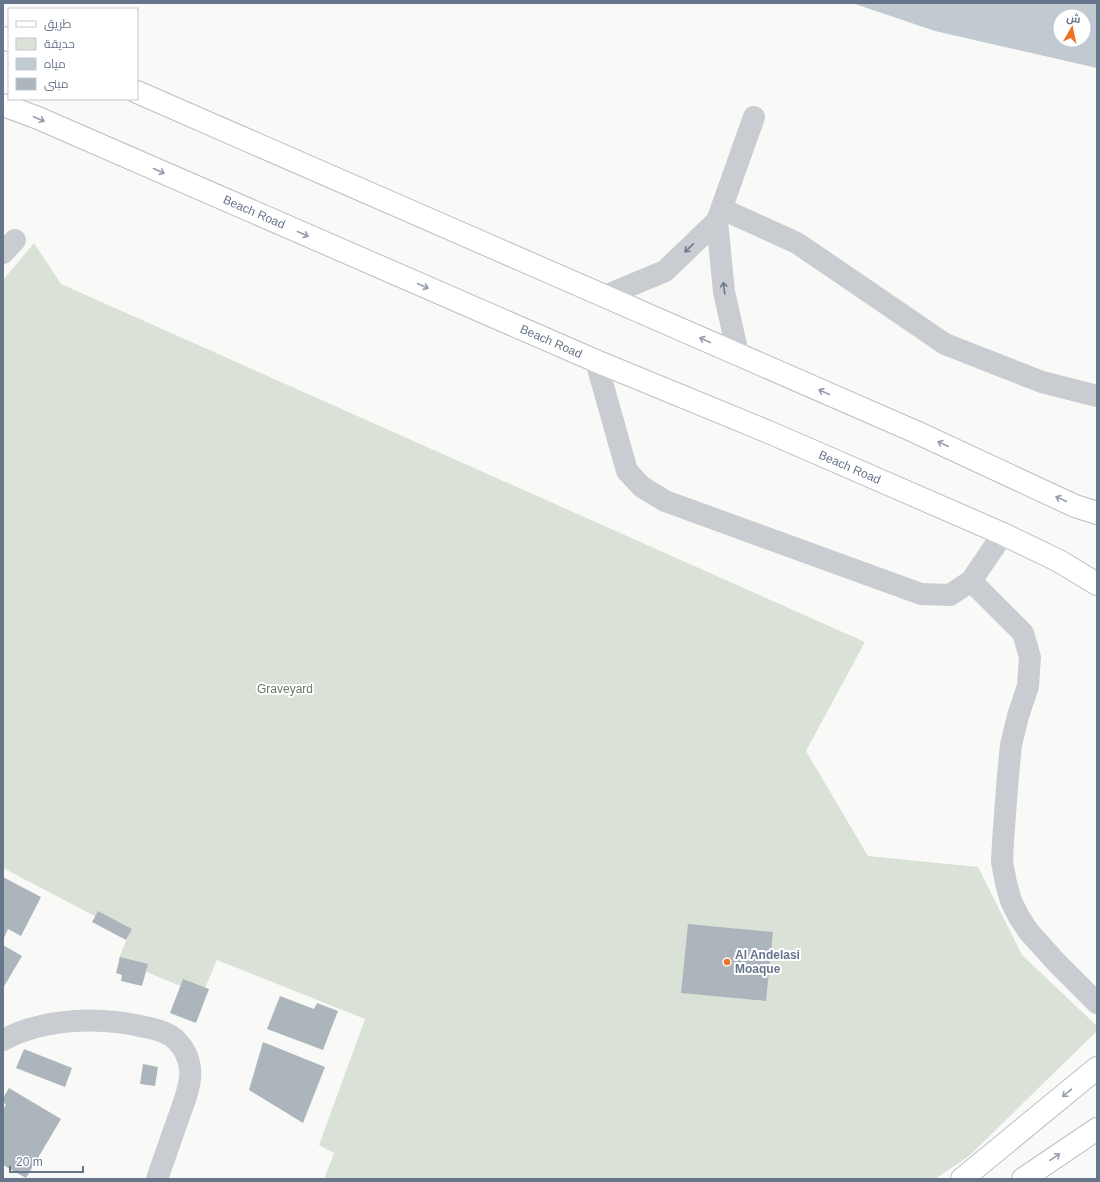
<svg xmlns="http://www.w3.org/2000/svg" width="1100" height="1182" font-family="Arial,Cairo,sans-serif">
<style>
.green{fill:#dae2d8}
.water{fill:#c1cad0;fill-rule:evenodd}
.building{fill:#adb5bc}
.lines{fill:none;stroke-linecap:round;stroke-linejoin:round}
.major-casing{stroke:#bcbfc4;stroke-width:24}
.highway-casing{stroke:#bbbec2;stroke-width:24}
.minor{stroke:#c9ccd0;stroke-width:22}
.major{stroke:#fff;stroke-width:22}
.highway{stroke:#fff;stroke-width:22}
.oneway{stroke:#959ead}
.oneway2{stroke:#6c798e}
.poi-dot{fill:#ed7224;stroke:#fff;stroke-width:1.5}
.labels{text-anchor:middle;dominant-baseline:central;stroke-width:4;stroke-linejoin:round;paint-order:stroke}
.street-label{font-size:12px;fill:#67758a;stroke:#fff}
.park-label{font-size:12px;fill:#637a62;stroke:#fff}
.poi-label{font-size:12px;font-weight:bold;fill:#67758a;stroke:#fff;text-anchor:start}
</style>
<rect width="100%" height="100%" fill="#f9faf7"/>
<path class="green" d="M34 243 61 284 865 642 806 751 868 856 978 867 1022 955 1097 1026V1031L969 1156 935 1179H324L334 1153 319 1145 365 1019 217 960 202 995 118 960 129 934 3 868V280Z"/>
<path class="water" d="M852 3H1097V68L935 31ZM1060 16H1084V40H1060Z"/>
<g class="building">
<path d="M3 877 41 897 21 936 8 929 3 940Z"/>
<path d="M98 911 132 929 126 940 92 922Z"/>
<path d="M688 924 773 932 766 1001 681 993Z"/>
<path d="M3 945 22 956 3 988Z"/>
<path d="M120 957 148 964 142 986 121 981 122 975 116 973Z"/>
<path d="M183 979 209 989 196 1023 170 1013Z"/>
<path d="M280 996 314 1009 317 1003 338 1011 323 1050 267 1029Z"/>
<path d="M263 1042 325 1067 303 1123 249 1090Z"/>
<path d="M24 1049 72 1068 65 1087 16 1068Z"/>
<path d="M143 1064 158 1067 155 1086 140 1084Z"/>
<path d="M9 1088 61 1119 26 1178 3 1165V1110L6 1104 3 1103V1098Z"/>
</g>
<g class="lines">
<defs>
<g id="major">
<path d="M962 1179 1097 1068"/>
<path d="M1023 1179 1097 1129"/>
</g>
<g id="highway">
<path d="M3 38 9 40"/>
<path d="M137 92 916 432 1075 506 1097 513"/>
<path id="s1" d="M3 105 38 118 596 361 771 433 1003 534 1059 561 1097 584"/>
</g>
</defs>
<use href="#major" class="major-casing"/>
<use href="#highway" class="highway-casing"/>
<g class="minor">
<path d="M722 209 797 243 945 344 1042 382 1097 396"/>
<path d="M3 253 15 240"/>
<path d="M605 296 665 271 717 221"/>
<path d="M738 354 724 292 717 221 754 117"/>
<path d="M596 361 627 471 642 487 665 501 921 594 950 595 971 581 1003 534"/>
<path d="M971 581 1023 633 1030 657 1028 686 1018 716 1011 745 1008 775 1003 841 1002 862 1006 883 1011 901 1019 917 1029 932 1057 963 1097 1003"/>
<path d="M3 1040C45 1018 99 1016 145 1027 156 1029 168 1032 176 1040 184 1048 189 1058 190 1069 192 1084 183 1105 178 1119 171 1139 164 1159 157 1179"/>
</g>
<use href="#major" class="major"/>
<use href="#highway" class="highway"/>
</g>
<defs><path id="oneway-shaft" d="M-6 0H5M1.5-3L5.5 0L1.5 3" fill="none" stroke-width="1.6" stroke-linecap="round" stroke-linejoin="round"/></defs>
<g class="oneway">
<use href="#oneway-shaft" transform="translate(39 119) rotate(23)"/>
<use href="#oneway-shaft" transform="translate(159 171) rotate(24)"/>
<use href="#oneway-shaft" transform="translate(303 234) rotate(24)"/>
<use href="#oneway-shaft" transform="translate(423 286) rotate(24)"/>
<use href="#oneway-shaft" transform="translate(705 340) rotate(-156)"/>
<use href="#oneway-shaft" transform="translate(824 392) rotate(-156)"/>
<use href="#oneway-shaft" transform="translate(943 444) rotate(-155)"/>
<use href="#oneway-shaft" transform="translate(1061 499) rotate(-155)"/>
<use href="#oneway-shaft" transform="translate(1067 1093) rotate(140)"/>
<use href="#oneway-shaft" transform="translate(1055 1157) rotate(-34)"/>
</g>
<g class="oneway2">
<use href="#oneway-shaft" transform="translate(689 248) rotate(136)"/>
<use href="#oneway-shaft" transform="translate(724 288) rotate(-98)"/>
</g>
<circle class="poi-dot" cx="727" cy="962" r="4"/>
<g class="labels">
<g class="street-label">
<text stroke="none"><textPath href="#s1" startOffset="273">Beach Road</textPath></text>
<text stroke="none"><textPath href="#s1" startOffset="597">Beach Road</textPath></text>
<text stroke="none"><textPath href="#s1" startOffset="921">Beach Road</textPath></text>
</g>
<g class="park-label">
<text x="285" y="689">Graveyard</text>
</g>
<g class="poi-label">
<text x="735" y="955">Al Andelasi<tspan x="735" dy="14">Moaque</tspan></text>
</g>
</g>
<rect width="1100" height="1182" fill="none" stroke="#67758a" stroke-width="8"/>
<rect x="8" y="8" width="130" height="92" fill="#ffffff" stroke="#c2c8d0"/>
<rect x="16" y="21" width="20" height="6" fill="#ffffff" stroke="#c2c8d0"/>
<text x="44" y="28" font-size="12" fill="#67758a">طريق</text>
<rect x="16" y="38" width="20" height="12" fill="#dae2d8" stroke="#c2c8d0"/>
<text x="44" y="48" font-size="12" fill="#67758a">حديقة</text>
<rect x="16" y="58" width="20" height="12" fill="#c1cad0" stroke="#c2c8d0"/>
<text x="44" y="68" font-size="12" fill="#67758a">مياه</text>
<rect x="16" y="78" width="20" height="12" fill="#adb5bc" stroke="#c2c8d0"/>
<text x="44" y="88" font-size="12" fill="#67758a">مبنى</text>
<g transform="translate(1072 28) rotate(9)"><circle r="19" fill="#ffffff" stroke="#c2c8d0"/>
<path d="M0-3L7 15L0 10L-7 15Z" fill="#ed7224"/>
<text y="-6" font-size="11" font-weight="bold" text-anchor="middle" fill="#67758a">ش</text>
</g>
<path d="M10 1166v6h73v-6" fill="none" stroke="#67758a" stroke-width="2"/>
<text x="16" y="1166" font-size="12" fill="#67758a" stroke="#ffffff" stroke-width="3" paint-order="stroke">20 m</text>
</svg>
